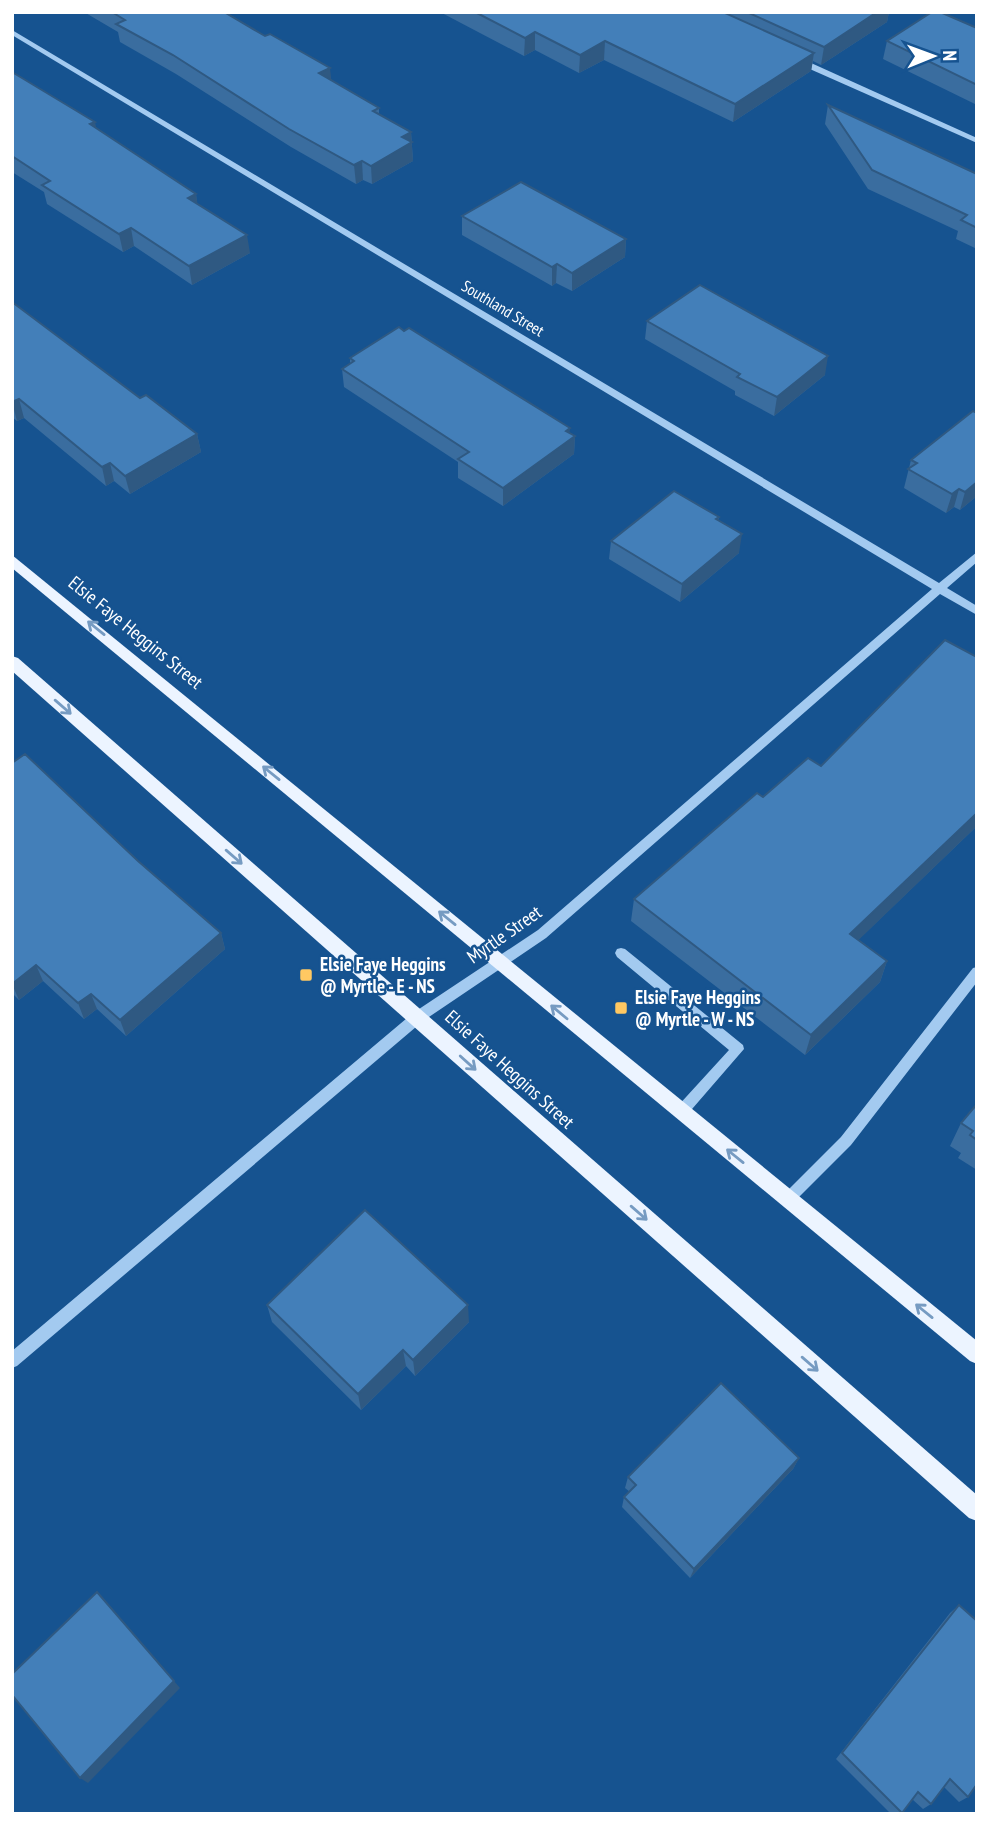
<svg xmlns="http://www.w3.org/2000/svg" width="989" height="1826" font-family="'PT Sans Narrow',sans-serif">
<style>
.lines{fill:none;stroke-linecap:round;stroke-linejoin:round}
.minor{fill:#a3caf0;fill-rule:evenodd}
.major{fill:#ecf4ff;fill-rule:evenodd}
.wall{fill:#3a6d9f}
.shaded-wall{fill:#2f5982}
.building{fill:#437fb9;stroke:#2f5982;stroke-width:2}
.oneway{stroke:#769bc2}
.poi-dot{fill:#ffc862;stroke:#165390;stroke-width:2.5}
.labels{text-anchor:middle;dominant-baseline:central;stroke-width:5;stroke-linejoin:round;paint-order:stroke}
.far-street-label{font-size:16px;fill:#fff;stroke:#165390}
.street-label{font-size:19px;fill:#fff;stroke:#165390}
.poi-label{font-size:19px;font-weight:bold;fill:#fff;stroke:#165390;text-anchor:start}
</style>
<rect width="100%" height="100%" fill="#165390"/>
<g class="lines">
<g class="minor">
<path d="M12 30 939 583 977 552V562L947 588 977 606V615L940 594 546 938 423 1021 17 1366 12 1368V1351L413 1013 538 930 932 589 12 35Z"/>
<path d="M794 58H800L977 138V143L794 62Z"/>
<path d="M621 948 625 949 743 1045 744 1049 686 1116 681 1118 676 1116 674 1112 676 1108 729 1050 617 957 615 953 617 949Z"/>
<path d="M977 967V982L851 1145 793 1203 788 1205 783 1203 781 1199 783 1195 841 1137 973 968Z"/>
</g>
<g class="major">
<path d="M12 555 977 1341V1364L970 1361 12 568Z"/>
<path d="M12 656 18 658 977 1495V1521L969 1518 12 671Z"/>
</g>
</g>
<g class="wall">
<path d="M84 12H224L331 81 379 108V115L411 132 413 161 372 184 363 180 356 184 291 147 176 74 120 42 118 32Z"/>
<path d="M440 12H889L887 22 821 65 813 61 811 71 733 122 604 60 579 73 535 50 524 56Z"/>
<path d="M977 28V105L883 59 887 41Z"/>
<path d="M12 72 196 194 197 204 250 253 192 285 134 246 123 252 47 204 44 192 12 172Z"/>
<path d="M828 105 977 174V249L956 239 958 231 868 189 825 124Z"/>
<path d="M462 216 626 239 625 257 572 291 556 283 552 286 462 235Z"/>
<path d="M12 302 140 398 197 434 201 452 130 494 114 481 106 486 24 418 17 421 12 417Z"/>
<path d="M647 321 825 375 774 416 735 395V391L645 339Z"/>
<path d="M350 358 570 433 575 436 574 454 503 506 458 478V462L344 387 342 369 350 364Z"/>
<path d="M911 460 977 496 960 510 954 507 946 513 904 488Z"/>
<path d="M719 517 718 521 739 553 680 602 609 559 611 541Z"/>
<path d="M12 763 138 861 221 933 225 949 126 1036 97 1009 84 1019 43 981 19 1000 12 993Z"/>
<path d="M821 766 977 826 858 940 887 961 880 982 805 1055 631 921 634 899 763 797Z"/>
<path d="M977 1104V1170L958 1158 961 1153 950 1146 961 1123Z"/>
<path d="M267 1305 469 1322 415 1376 406 1366 361 1410 272 1322Z"/>
<path d="M799 1458 793 1469 690 1578 622 1507 624 1497 630 1492 625 1488 628 1477Z"/>
<path d="M959 1605 977 1621V1791L974 1788 968 1797 959 1802 944 1787 931 1804 923 1809 912 1799 902 1813 900 1814H891L836 1759 950 1613Z"/>
</g>
<g class="shaded-wall">
<path d="M877 12H889L887 22 821 65 824 47Z"/>
<path d="M535 32V50L524 56 525 38Z"/>
<path d="M605 41 604 60 579 73 580 55Z"/>
<path d="M814 53 811 71 733 122 735 104Z"/>
<path d="M330 68 332 86 319 73Z"/>
<path d="M95 122 99 140 90 124Z"/>
<path d="M411 132 413 161 372 184 371 166 402 137Z"/>
<path d="M362 161 363 180 356 184 354 165Z"/>
<path d="M196 194 199 213 188 198Z"/>
<path d="M131 228 134 246 123 252 119 234Z"/>
<path d="M247 235 250 253 192 285 189 266Z"/>
<path d="M626 239 625 257 572 291V273Z"/>
<path d="M557 264 556 283 552 286V267Z"/>
<path d="M828 356 825 375 774 416 777 397Z"/>
<path d="M19 399 24 418 17 421 12 402Z"/>
<path d="M570 428 569 440 575 436 574 454 503 506V488Z"/>
<path d="M197 434 201 452 130 494 125 476Z"/>
<path d="M110 463 114 481 106 486 102 467Z"/>
<path d="M977 482V496L960 510 965 492Z"/>
<path d="M959 489 954 507 946 513 952 494Z"/>
<path d="M742 534 739 553 680 602 682 584Z"/>
<path d="M977 813V826L843 955 850 934Z"/>
<path d="M221 933 225 949 126 1036 120 1020Z"/>
<path d="M887 961 880 982 805 1055 811 1035Z"/>
<path d="M36 965 43 981 19 1000 12 984Z"/>
<path d="M91 994 97 1009 84 1019 78 1003Z"/>
<path d="M468 1305 469 1322 415 1376 413 1360Z"/>
<path d="M403 1350 406 1366 361 1410 358 1394Z"/>
<path d="M799 1458 793 1469 690 1578 694 1569Z"/>
<path d="M174 1681 180 1688 88 1783 80 1778Z"/>
</g>
<g class="building">
<path d="M112 12H224L265 36 270 34 330 68 319 73 379 108 373 111 411 132 402 137 412 142 371 166 362 161 354 165 289 129 173 55 116 24 125 20Z"/>
<path d="M475 12H723L814 53 735 104 605 41 580 55 535 32 525 38Z"/>
<path d="M747 12H877L824 47Z"/>
<path d="M932 12H940L977 28V85L887 41Z"/>
<path d="M12 72 95 122 90 124 196 194 188 198 247 235 189 266 131 228 119 234 42 185 50 181 12 156Z"/>
<path d="M828 105 977 174V228L961 220 967 215 872 170Z"/>
<path d="M521 182 626 239 572 273 557 264 552 267 462 216Z"/>
<path d="M700 285 828 356 777 397 737 377 740 374 647 321Z"/>
<path d="M12 302 140 398 146 395 197 434 125 476 110 463 102 467 19 399 12 402Z"/>
<path d="M399 327 404 331 409 328 570 428 566 431 575 436 503 488 458 459 469 452 342 369 354 361 350 358Z"/>
<path d="M973 411 977 413V482L965 492 959 489 952 494 908 469 917 463 911 460Z"/>
<path d="M674 491 719 517 716 519 742 534 682 584 611 541Z"/>
<path d="M945 640 977 657V813L850 934 887 961 811 1035 634 899 757 793 763 797 808 758 821 766Z"/>
<path d="M25 754 138 861 221 933 120 1020 91 994 78 1003 36 965 12 984V763Z"/>
<path d="M977 1104V1140L970 1135 973 1131 961 1123Z"/>
<path d="M365 1210 468 1305 413 1360 403 1350 358 1394 267 1305Z"/>
<path d="M721 1383 799 1458 694 1569 624 1497 636 1485 628 1477Z"/>
<path d="M97 1592 174 1681 80 1778 12 1695V1674Z"/>
<path d="M959 1605 977 1621V1784L968 1797 950 1779 931 1804 918 1792 902 1813 842 1753Z"/>
</g>
<defs><path id="oneway-shaft" d="M-6 0H5M1.5-3L5.5 0L1.5 3" fill="none" stroke-width="1.6" stroke-linecap="round" stroke-linejoin="round" transform="scale(1.75)"/></defs>
<g class="oneway">
<use href="#oneway-shaft" transform="translate(96 628) rotate(-141)"/>
<use href="#oneway-shaft" transform="translate(63 707) rotate(41)"/>
<use href="#oneway-shaft" transform="translate(271 773) rotate(-141)"/>
<use href="#oneway-shaft" transform="translate(234 857) rotate(41)"/>
<use href="#oneway-shaft" transform="translate(447 918) rotate(-141)"/>
<use href="#oneway-shaft" transform="translate(559 1012) rotate(-140)"/>
<use href="#oneway-shaft" transform="translate(468 1063) rotate(42)"/>
<use href="#oneway-shaft" transform="translate(735 1156) rotate(-141)"/>
<use href="#oneway-shaft" transform="translate(639 1213) rotate(41)"/>
<use href="#oneway-shaft" transform="translate(924 1311) rotate(-141)"/>
<use href="#oneway-shaft" transform="translate(810 1364) rotate(41)"/>
</g>
<g class="poi-dot">
<rect x="299" y="968" width="14" height="14" rx="3.5"/>
<rect x="614" y="1001" width="14" height="14" rx="3.5"/>
</g>
<g class="labels">
<g class="far-street-label">
<text transform="translate(503 308) rotate(31)">Southland Street</text>
</g>
<g class="street-label">
<text transform="translate(136 632) rotate(39)">Elsie Faye Heggins Street</text>
<text transform="translate(504 934) rotate(-35)">Myrtle Street</text>
<text transform="translate(510 1069) rotate(42)">Elsie Faye Heggins Street</text>
</g>
<g class="poi-label">
<text x="320" y="964">Elsie Faye Heggins<tspan x="320" dy="22">@ Myrtle - E - NS</tspan></text>
<text x="635" y="997">Elsie Faye Heggins<tspan x="635" dy="22">@ Myrtle - W - NS</tspan></text>
</g>
</g>
<rect width="989" height="1826" fill="none" stroke="#ffffff" stroke-width="28"/>
<g transform="translate(933 56) rotate(89)" stroke="#165390" stroke-width="5" paint-order="stroke">
<path d="M0-5L12 26L0 18L-12 26Z" fill="#ffffff"/>
<text y="-10" font-size="19" font-weight="bold" text-anchor="middle" fill="#ffffff">N</text>
</g>
</svg>
